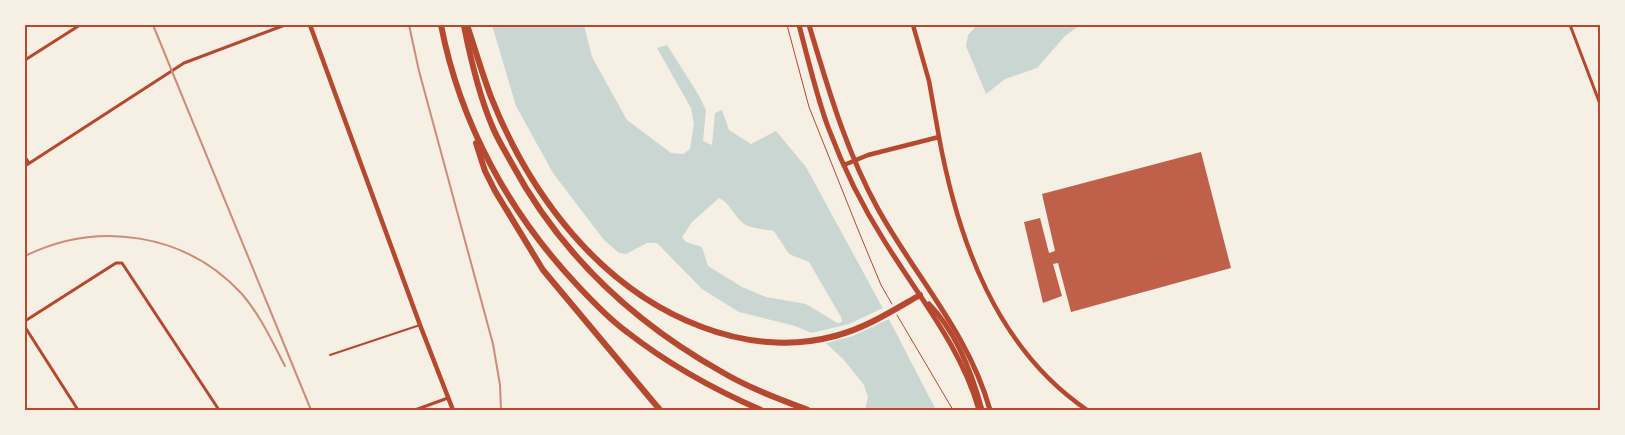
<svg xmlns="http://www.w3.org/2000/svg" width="1625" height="435" font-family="Roboto,sans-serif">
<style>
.water{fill:#c9d6d2;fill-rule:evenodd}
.pier{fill:#f6efe4}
.building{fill:#bf614a}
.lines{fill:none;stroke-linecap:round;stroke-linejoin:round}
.path{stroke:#b5482f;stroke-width:1}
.service{stroke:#b5482f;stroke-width:2}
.minor{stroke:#b5482f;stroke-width:3}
.tertiary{stroke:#b5482f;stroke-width:4.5}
.secondary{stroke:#b5482f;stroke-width:4.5}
.primary{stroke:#b5482f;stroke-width:5}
.motorway{stroke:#b5482f;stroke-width:6}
.rail{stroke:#cf8b77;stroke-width:2}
.neatline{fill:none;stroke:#b5482f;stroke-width:2}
</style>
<rect width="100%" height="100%" fill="#f6efe4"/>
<g class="water">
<path d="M492 25H584L592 57 627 120 671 153 683 154 690 149 694 124 691 108 657 48 667 45 698 94 706 110 703 141 712 145 715 113 722 110 729 130 751 144 776 131 806 167 893 327 936 410H865L868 397 864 385 844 360 828 345 812 333 795 326 739 312 702 289 657 243H647L626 254 619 253 604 240 553 173 516 106ZM719 198C729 202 734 216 743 223 750 229 765 229 774 231L789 254 809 262 841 317 842 322 837 323 806 304 766 297 742 287 708 266 702 247 686 242 682 237 692 222Z"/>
<path d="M977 25H1080L1065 36 1037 68 1005 79 986 94 966 46 968 35Z"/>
</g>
<path class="pier" d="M885 307 891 318 853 336 823 344 807 334 849 324Z"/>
<path class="building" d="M1201 152 1231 268 1071 312 1058 263 1053 264 1062 296 1043 303 1024 222 1040 218 1049 253 1055 251 1042 194Z"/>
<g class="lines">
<g class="path">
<path d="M787 25 809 107 859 232 881 285 892 304"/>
<path d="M897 315 953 410"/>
</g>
<path class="service" d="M330 355 420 325"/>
<g class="minor">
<path d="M1570 25 1600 104"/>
<path d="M25 60 80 25"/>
<path d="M25 157 29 163"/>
<path d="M25 166 184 63 285 25"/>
<path d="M25 321 116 263H122L219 410"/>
<path d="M25 327 78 410"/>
<path d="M415 410 448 398"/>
</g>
<path class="tertiary" d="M913 25 929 81 939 137"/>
<g class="secondary">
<path d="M310 25 420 325 453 410"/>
<path d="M844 165 868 155 939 137C958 240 996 348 1087 410"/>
</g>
<g class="primary">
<path d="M799 25C808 59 816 94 828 127 843 167 862 206 885 242 919 297 961 347 979 410"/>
<path d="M809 25C828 88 846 151 878 209 915 276 969 334 990 410"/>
<path d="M929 304C956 332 972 373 982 410"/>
</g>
<g class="motorway">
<path d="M441 25C460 123 509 213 578 286 593 302 609 319 627 332 668 364 713 389 761 410"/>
<path d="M467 25C475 49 482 73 491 97 530 195 600 289 702 327 744 343 791 348 835 336 866 328 892 311 920 295"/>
<path d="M464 26C471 61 479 96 493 128 498 140 505 151 511 162 560 254 631 321 722 372 749 388 779 399 808 410"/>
<path d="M476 143 485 171 495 191 543 270 660 410"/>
</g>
<g class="rail">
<path d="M153 25 311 410"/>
<path d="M409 25 419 71 493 344 500 385 501 410"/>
<path d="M25 256C98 220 186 233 242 294 260 315 272 341 285 366"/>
</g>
</g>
<rect width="1625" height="435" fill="none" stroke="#f6efe4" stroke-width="52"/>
<rect x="26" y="26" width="1573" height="383" class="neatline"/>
</svg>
